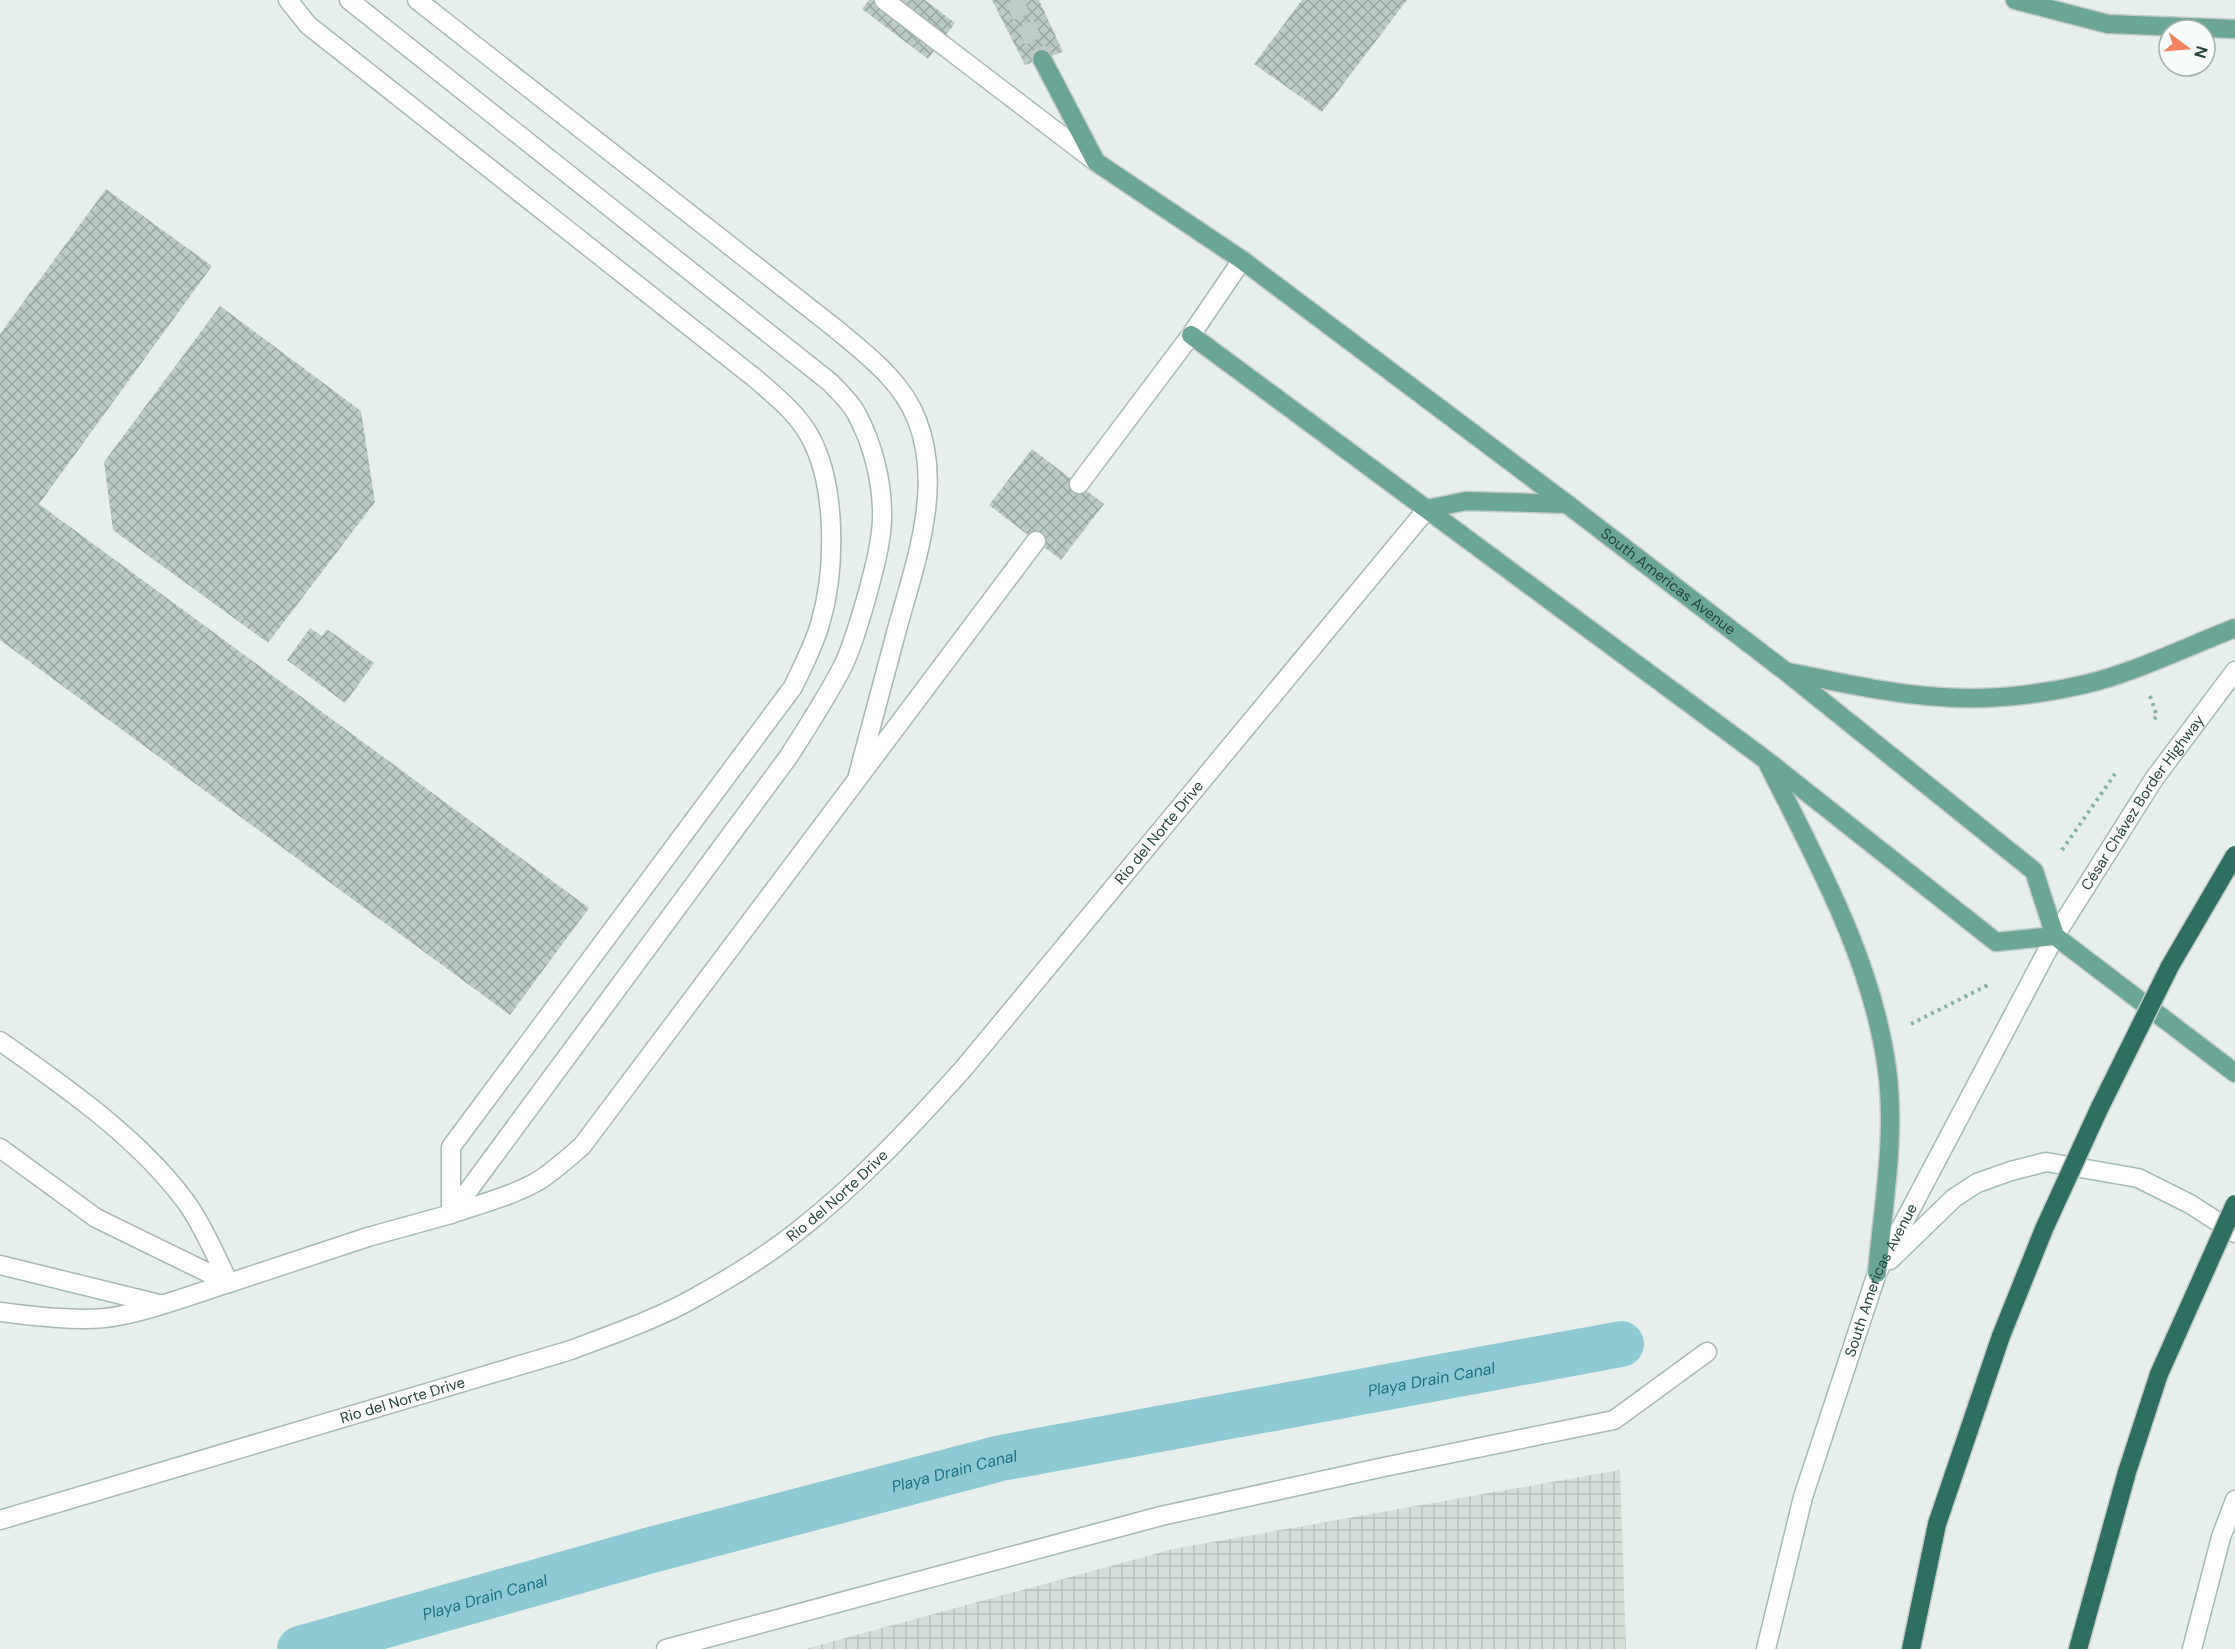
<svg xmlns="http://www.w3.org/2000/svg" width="2235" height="1649" font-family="'DM Sans',sans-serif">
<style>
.industrial{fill:url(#industrial-grid)}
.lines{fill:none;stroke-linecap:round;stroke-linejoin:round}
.canal{stroke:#8ec9d4;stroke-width:46}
.building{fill:url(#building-cross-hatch)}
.primary-tunnel{stroke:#bfccc8;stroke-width:18;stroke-dasharray:18 9;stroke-linecap:butt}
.service-casing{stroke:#a8b8b2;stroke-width:21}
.minor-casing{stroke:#a8b8b2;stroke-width:21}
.secondary-casing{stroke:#a4bbb3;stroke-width:21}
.primary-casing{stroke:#c2cac8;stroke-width:21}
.motorway-casing{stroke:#c2cac8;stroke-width:21}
.path{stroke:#86b3a5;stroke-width:4;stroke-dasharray:3 4.5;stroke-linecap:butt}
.service{stroke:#fff;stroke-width:18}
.minor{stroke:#fff;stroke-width:18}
.secondary{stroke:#fff;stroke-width:18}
.primary{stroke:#6aa596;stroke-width:18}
.motorway{stroke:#2f6f62;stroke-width:18}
.motorway-bridge-casing{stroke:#c2cac8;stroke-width:21;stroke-linecap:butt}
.motorway-bridge{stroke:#2f6f62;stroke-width:18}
.labels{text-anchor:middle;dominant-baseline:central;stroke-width:4.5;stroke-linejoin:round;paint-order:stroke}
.street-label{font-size:15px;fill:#24423a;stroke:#f7fbf9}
.water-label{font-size:16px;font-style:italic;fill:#1c6f80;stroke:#f7fbf9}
</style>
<defs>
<pattern id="industrial-grid" width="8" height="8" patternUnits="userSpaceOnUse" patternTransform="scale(1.5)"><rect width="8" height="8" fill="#d4dfda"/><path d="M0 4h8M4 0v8" fill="none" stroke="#b6c1bc"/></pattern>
<pattern id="building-cross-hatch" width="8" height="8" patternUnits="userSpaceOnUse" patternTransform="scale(1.5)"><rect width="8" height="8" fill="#bbcac4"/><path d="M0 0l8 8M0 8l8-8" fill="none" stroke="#98a6a0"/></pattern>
</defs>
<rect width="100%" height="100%" fill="#e6efeb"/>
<path class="industrial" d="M1620 1470 1626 1649H805L1173 1549Z"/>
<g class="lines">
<path class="canal" id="s1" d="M300 1649 651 1550 1001 1458 1621 1344"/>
</g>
<g class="building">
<path d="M869 0H925L955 23 928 59 862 9Z"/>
<path d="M992 0H1039L1063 52 1025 65Z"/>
<path d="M1302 0H1407L1322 112 1254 64Z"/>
<path d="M106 189 212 266 39 504 589 908 510 1015 0 640V334Z"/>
<path d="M220 306 361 411 375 502 268 643 113 530 104 462Z"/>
<path d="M1032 449 1104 504 1061 560 989 505Z"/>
<path d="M310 628 322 636 327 629 374 663 345 703 287 660Z"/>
</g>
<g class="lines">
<path class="primary-tunnel" d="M1014 0 1042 59"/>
<defs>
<g id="service">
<path d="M349 0 831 383C839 392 849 401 855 411 873 443 883 483 882 520 881 544 874 569 868 592 861 616 854 643 843 666 827 697 808 726 789 756L451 1214"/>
<path d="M417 0 836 329C867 355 902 381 917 420 944 489 914 566 896 633 883 682 870 730 857 779"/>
<path d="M884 0 1096 162"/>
<path d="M1079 484 1191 335 1242 260"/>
<path d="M0 1041C65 1087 138 1137 186 1202 202 1223 217 1259 229 1283 191 1295 145 1313 105 1318 70 1321 35 1316 0 1312"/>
<path d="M0 1148 96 1218 229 1283 368 1237 451 1214V1147L793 687C803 666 814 645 820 624 836 571 837 484 809 435 796 412 775 396 756 379L308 25 288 0"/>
<path d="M451 1214C480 1204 512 1196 538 1181 554 1171 568 1158 582 1146L1036 541"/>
<path d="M0 1265 159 1304"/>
<path d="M666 1649 1161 1516 1384 1467 1614 1420 1707 1352"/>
</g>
<g id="minor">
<path id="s2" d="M0 1520 571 1350C613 1334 657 1319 696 1297 732 1277 768 1255 799 1230 860 1182 913 1125 964 1068L1427 509"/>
</g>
<g id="secondary">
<path d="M1890 1260 1954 1198 1977 1183 2011 1171 2046 1162 2138 1178 2190 1204 2235 1233"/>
<path id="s3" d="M1766 1649 1803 1497 1877 1273 2055 936 2154 779 2235 671"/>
<path d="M2192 1649 2221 1537 2235 1500"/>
</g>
<g id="primary">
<path d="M2015 0 2108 24 2235 29"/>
<path id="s4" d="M1042 59 1096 162 1242 260 1567 504 1785 671 2034 871 2055 936 2235 1073"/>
<path d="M1191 335 1766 760 1996 942 2055 936"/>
<path d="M1427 509 1466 501 1567 504"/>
<path d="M1788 672C1839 682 1890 694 1941 697 1990 701 2038 695 2086 684 2133 673 2189 646 2235 628"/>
<path d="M1768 764C1817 862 1872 959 1887 1069 1896 1136 1883 1207 1877 1273"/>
</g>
<g id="motorway">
<path d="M1911 1649 1937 1524 2001 1336"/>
<path d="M2078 1649 2127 1472 2159 1374"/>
</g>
</defs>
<use href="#service" class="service-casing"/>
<use href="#minor" class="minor-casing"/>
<use href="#secondary" class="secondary-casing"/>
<use href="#primary" class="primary-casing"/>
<use href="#motorway" class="motorway-casing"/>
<g class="path">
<path d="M2150 696 2157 716 2154 719"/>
<path d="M2062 850 2115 774"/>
<path d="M1911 1024 1988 985"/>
</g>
<use href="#service" class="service"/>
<use href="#minor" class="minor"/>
<use href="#secondary" class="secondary"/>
<use href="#primary" class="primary"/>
<use href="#motorway" class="motorway"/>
<defs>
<g id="motorway-bridge">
<path d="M2001 1336 2044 1229 2099 1109 2170 966 2235 855"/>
<path d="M2159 1374 2235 1204"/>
</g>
</defs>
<use href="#motorway-bridge" class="motorway-bridge-casing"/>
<use href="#motorway-bridge" class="motorway-bridge"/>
</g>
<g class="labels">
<g class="street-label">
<text stroke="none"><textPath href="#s4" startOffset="826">South Americas Avenue</textPath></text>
<text stroke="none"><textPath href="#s3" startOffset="933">César Chávez Border Highway</textPath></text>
<text stroke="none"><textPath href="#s2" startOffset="1392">Rio del Norte Drive</textPath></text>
<text stroke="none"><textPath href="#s2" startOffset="906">Rio del Norte Drive</textPath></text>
<text stroke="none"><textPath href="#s3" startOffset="387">South Americas Avenue</textPath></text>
<text stroke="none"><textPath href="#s2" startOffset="420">Rio del Norte Drive</textPath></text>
</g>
<g class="water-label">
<text stroke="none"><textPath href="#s1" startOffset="1164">Playa Drain Canal</textPath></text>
<text stroke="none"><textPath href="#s1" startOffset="678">Playa Drain Canal</textPath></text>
<text stroke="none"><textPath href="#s1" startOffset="192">Playa Drain Canal</textPath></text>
</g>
</g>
<g transform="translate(2187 48) rotate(106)"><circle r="28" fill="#f7fbf9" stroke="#a3b1ad" stroke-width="1.5"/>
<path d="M0-4.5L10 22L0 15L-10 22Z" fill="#f4845f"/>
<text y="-9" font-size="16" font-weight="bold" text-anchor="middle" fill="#24423a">N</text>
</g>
</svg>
